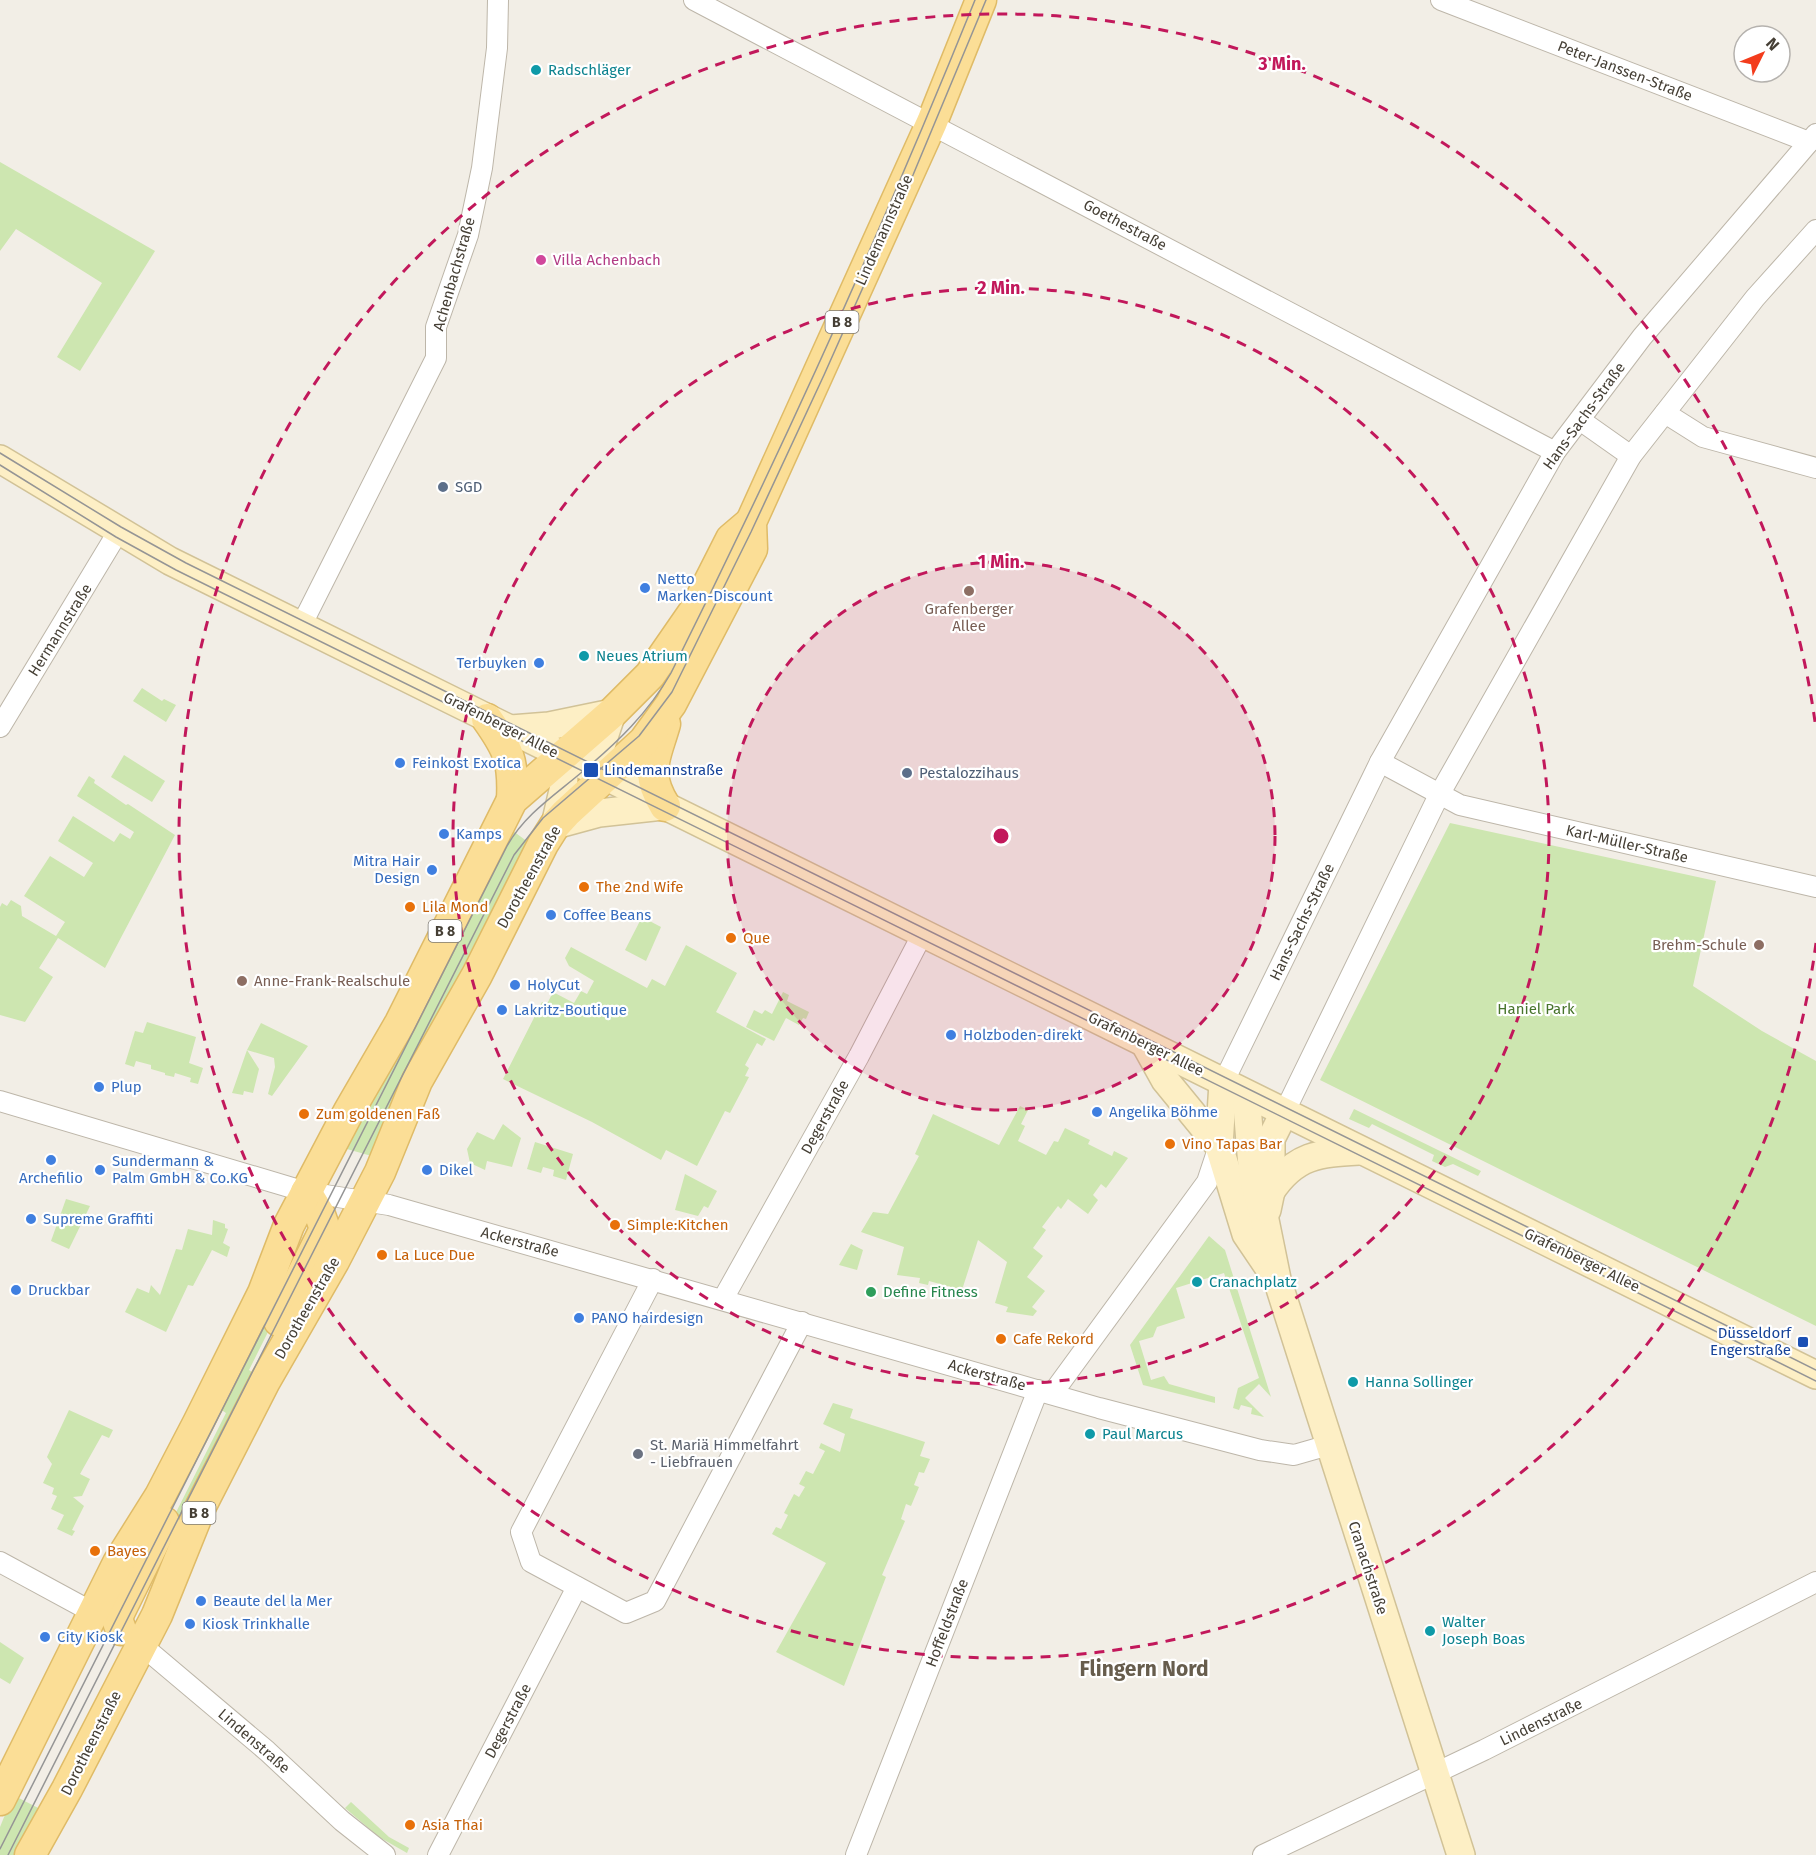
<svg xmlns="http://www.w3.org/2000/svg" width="1816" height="1855" font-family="'Fira Sans',sans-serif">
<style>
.green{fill:#cde6b0}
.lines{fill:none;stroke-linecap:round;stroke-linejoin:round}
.street-casing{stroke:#bdb6a9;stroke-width:22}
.secondary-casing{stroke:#d1c297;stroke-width:30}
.primary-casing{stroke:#dfbb67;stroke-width:33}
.street{stroke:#fff;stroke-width:20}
.secondary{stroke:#fdefc5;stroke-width:27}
.primary{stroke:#fbde96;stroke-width:30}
.tram{stroke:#959595;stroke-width:1.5}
.ring{fill:none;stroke:#c2185b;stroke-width:3;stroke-dasharray:10 8}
.culture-dot{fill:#0f9aa8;stroke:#fff;stroke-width:2}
.hotel-dot{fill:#d1479c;stroke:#fff;stroke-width:2}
.service-dot{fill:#5c6f8a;stroke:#fff;stroke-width:2}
.shop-dot{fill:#3f7fe0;stroke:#fff;stroke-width:2}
.education-dot{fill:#8d6e63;stroke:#fff;stroke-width:2}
.transit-dot{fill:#1a4fb4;stroke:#fff;stroke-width:2}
.food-dot{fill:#e8710a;stroke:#fff;stroke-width:2}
.leisure-dot{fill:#2e9e5b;stroke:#fff;stroke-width:2}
.worship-dot{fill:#6b7280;stroke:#fff;stroke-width:2}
.labels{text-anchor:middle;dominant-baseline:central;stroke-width:4.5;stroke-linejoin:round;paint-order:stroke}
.shield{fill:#fff;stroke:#7d7972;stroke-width:1.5}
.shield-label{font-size:14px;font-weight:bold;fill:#453f35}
.culture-label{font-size:15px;fill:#0d838f;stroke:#fff;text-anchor:start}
.street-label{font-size:15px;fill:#453f35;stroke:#fff}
.hotel-label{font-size:15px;fill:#b23c85;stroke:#fff;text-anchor:start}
.service-label{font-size:15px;fill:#4e5e75;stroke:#fff;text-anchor:start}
.shop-label{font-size:15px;fill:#366cbe;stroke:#fff;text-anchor:start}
.education-label{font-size:15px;fill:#785e54;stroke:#fff}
.transit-label{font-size:15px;fill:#164399;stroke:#fff;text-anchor:start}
.food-label{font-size:15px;fill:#c56008;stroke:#fff;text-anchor:start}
.park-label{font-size:15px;fill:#47742b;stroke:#fff}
.leisure-label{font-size:15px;fill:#27864d;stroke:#fff;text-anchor:start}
.worship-label{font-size:15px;fill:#5b616d;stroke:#fff;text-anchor:start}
.district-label{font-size:21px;font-weight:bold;fill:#675d4d;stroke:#fff}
.centre{fill:#c2185b;stroke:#fff;stroke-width:3}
.ring-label{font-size:18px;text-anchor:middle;font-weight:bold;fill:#c2185b;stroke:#fff;stroke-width:4.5;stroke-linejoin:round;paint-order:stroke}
</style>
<rect width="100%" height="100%" fill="#f2eee6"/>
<g class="green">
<path d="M0 162 155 251 80 371 57 357 102 283 16 229 0 251Z"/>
<path d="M142 688 162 701 164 699 176 705 166 722 133 701Z"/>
<path d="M124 755 165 781 152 802 111 777Z"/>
<path d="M89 776 95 780 94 783 126 805 128 804 175 835 105 968 58 938 39 968 53 977 25 1022 0 1015V907L2 903 7 906 11 900 21 906 22 916 56 936 65 922 24 896 50 856 84 877 93 863 58 841 73 816 114 842 120 833 130 839 134 832 77 796Z"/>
<path d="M1450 823 1716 881 1693 986 1762 1031 1816 1061V1326L1320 1080Z"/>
<path d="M513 831 528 842 461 970 375 1157 340 1147Z"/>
<path d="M642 917 661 927 646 961 625 950Z"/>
<path d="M686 945 737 973 716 1012 766 1039 762 1046 757 1043 745 1065 749 1068 745 1076 749 1077 730 1113 725 1111 697 1166 666 1150 661 1160 592 1122 503 1079 542 1002 547 1004 553 992 574 1003 581 991 587 994 594 981 569 966 565 958 571 947 647 988 652 979 665 986Z"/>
<path d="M783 992 789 995 787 1001 809 1012 806 1019 803 1018 799 1025 786 1018 774 1041 746 1027 754 1010 762 1014 765 1010 772 1014Z"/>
<path d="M147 1022 196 1037 189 1063 203 1068 198 1084 190 1082 191 1078 175 1073 174 1077 165 1075V1073L151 1069V1065L136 1061 134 1067 125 1064 135 1031 143 1033Z"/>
<path d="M261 1023 308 1046 272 1096 268 1094 275 1067 274 1058 247 1050 259 1069 253 1093 244 1091 243 1095 232 1093 247 1050Z"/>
<path d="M1020 1106 1028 1110 1021 1124 1025 1126 1018 1141 1046 1155 1054 1141 1058 1142 1065 1128 1090 1140 1088 1144 1112 1156 1114 1151 1128 1158 1106 1188 1101 1184 1093 1195 1098 1200 1088 1214 1068 1199 1061 1209 1058 1206 1042 1227 1046 1230 1033 1248 1043 1256 1027 1277 1045 1291 1032 1307 1037 1311 1033 1316 1006 1312 1008 1307 995 1303 1007 1262 978 1240 962 1290 929 1281 928 1285 919 1283 920 1278 897 1275 904 1247 861 1232 873 1212 888 1214 919 1156 915 1154 933 1114 999 1145Z"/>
<path d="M1354 1109 1481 1171 1478 1176 1453 1164 1445 1167 1432 1161 1434 1155 1372 1124 1369 1128 1349 1119Z"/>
<path d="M503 1124 521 1138 512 1167 487 1161 485 1170 470 1163 467 1149 477 1132 494 1140Z"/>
<path d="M535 1142 573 1154 566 1180 553 1176 554 1170 543 1167 541 1173 527 1169Z"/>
<path d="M685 1174 717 1191 708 1208 704 1206 698 1216 675 1210Z"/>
<path d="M66 1199 90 1206 69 1249 51 1241Z"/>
<path d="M213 1220 225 1224V1228L228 1229 223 1243 230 1247 227 1257 212 1250 193 1286 188 1285 166 1332 125 1312 137 1288 149 1293 151 1285 160 1295 176 1249 182 1250 188 1229 212 1235Z"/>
<path d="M1209 1236 1225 1250 1271 1397 1259 1384 1245 1398 1264 1417 1251 1414 1252 1408 1241 1405 1239 1410 1233 1408 1238 1388 1259 1378 1224 1273 1176 1288 1185 1318 1157 1327 1153 1337 1139 1341 1151 1380 1164 1376 1169 1384 1215 1397V1403L1143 1385 1130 1345Z"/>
<path d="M851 1244 863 1250 857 1270 839 1265Z"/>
<path d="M309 1250 249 1370 256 1375 159 1583 152 1579 148 1587 141 1582 226 1413 217 1407 289 1253 296 1254Z"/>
<path d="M833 1403 853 1409 850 1418 925 1442 920 1456 930 1459 924 1473 919 1472 914 1485 919 1487 911 1506 906 1504 901 1519 905 1521 882 1575 886 1577 844 1686 776 1652 826 1563 772 1534 776 1527 781 1529 788 1515 784 1513 794 1494 799 1497 805 1487 799 1484 806 1471 813 1474 825 1451 819 1448 821 1443 840 1452 845 1434 823 1424Z"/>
<path d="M69 1410 113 1430 109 1438 102 1435 80 1474 90 1479 82 1496 73 1497 84 1506 72 1530 75 1531 72 1536 57 1529 64 1515 51 1509 57 1496 52 1494 54 1488 43 1483 52 1464 47 1457Z"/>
<path d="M0 1642 24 1658 10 1684 0 1678Z"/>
<path d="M13 1795 44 1811 17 1855H0V1827Z"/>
<path d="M351 1802 389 1837 409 1848 407 1853 379 1837 345 1808Z"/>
</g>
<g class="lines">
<defs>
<g id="street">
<path d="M694 0 1555 452"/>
<path d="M1441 0 1809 142"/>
<path d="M1665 413 1703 437 1816 468"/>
<path d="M1580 420 1631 456"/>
<path d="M301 626 436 358V327L468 235 482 168 497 48 498 0"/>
<path d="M0 727 118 532"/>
<path d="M1380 762 1460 805 1816 887"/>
<path d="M1223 1083 1380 762 1555 452 1642 337 1816 134"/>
<path d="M0 1101 306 1192 389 1205 1099 1408 1260 1450 1294 1455 1329 1445"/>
<path d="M1284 1113 1439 795 1631 456 1755 298 1816 230"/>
<path d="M653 1279 521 1532 531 1562 626 1613 655 1601 802 1322"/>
<path d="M723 1299 859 1056 923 933"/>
<path d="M1052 1394 1207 1182 1219 1146"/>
<path d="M0 1562 94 1613"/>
<path d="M133 1638 267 1751 342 1821 385 1855"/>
<path d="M438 1855 577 1587"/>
<path d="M856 1855 1038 1390"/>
<path d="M1263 1855 1484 1750 1816 1582"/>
</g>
<g id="secondary">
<path d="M0 459 170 561 1816 1375"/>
<path d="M511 729 549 726 612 713"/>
<path d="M606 777 599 752 612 713"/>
<path d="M555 825 599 813 663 806"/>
<path d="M555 825 564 786 563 756"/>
<path d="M1145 1044 1165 1080 1219 1146"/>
<path d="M1223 1083 1219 1146 1246 1234 1269 1268"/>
<path d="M1246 1094 1253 1178 1265 1220 1277 1279 1461 1855"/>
<path d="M1271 1191C1295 1155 1319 1153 1359 1151"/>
<path d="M1267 1210 1271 1191V1139L1284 1113"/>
</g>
<g id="primary">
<path d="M487 719C509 750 514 762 512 800"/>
<path d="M665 806C644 772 655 759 665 724"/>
<path d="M279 1321 325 1229 320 1215 306 1192"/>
<path d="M121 1630 117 1619 120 1611 164 1522"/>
<path d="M0 1800 118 1563 160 1496 198 1423 263 1293 289 1225 349 1111 400 1023 512 800 612 713 650 675 695 610 731 539 751 522"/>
<path d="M30 1855 67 1789 157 1615 201 1506 265 1381 334 1261 380 1172 417 1081 477 975 543 844 555 825 566 813 644 741 671 704 752 549 751 522 932 122 981 0"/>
</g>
</defs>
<use href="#street" class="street-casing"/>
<use href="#secondary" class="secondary-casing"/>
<use href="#primary" class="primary-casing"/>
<use href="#street" class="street"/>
<use href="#secondary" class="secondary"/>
<use href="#primary" class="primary"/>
<g class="tram">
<path d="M0 453 121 527 186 563 1816 1370"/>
<path d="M0 465 116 537 176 570 1816 1381"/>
<path d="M0 1849 507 846C525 814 555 795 582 772 618 742 648 713 671 673 781 453 883 228 975 0"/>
<path d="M8 1855 514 855 543 818 639 736 672 692 751 532 824 375 913 175 986 0"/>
</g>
</g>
<circle cx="1001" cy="836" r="274" fill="#c2185b" fill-opacity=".12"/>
<g class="ring">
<circle cx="1001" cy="836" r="274"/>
<circle cx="1001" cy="836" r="548"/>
<path d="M1816 943A822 822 0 1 1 1816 729"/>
</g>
<g class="culture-dot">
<circle cx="536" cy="70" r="6"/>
<circle cx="584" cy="656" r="6"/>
<circle cx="1197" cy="1282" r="6"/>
<circle cx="1353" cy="1382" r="6"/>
<circle cx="1090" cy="1434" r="6"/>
<circle cx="1430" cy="1631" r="6"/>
</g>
<circle class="hotel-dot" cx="541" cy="260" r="6"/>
<g class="service-dot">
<circle cx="443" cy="487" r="6"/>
<circle cx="907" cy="773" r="6"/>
</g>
<g class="shop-dot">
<circle cx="645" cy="588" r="6"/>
<circle cx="539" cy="663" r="6"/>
<circle cx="400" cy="763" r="6"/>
<circle cx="444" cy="834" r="6"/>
<circle cx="432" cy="870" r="6"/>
<circle cx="551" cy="915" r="6"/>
<circle cx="515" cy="985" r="6"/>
<circle cx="502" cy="1010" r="6"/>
<circle cx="951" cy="1035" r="6"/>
<circle cx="99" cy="1087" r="6"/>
<circle cx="1097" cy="1112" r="6"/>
<circle cx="51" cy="1160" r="6"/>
<circle cx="100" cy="1170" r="6"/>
<circle cx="427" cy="1170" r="6"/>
<circle cx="31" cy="1219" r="6"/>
<circle cx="16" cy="1290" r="6"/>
<circle cx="579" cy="1318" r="6"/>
<circle cx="201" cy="1601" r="6"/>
<circle cx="190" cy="1624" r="6"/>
<circle cx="45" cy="1637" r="6"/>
</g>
<g class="education-dot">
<circle cx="969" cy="591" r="6"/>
<circle cx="1759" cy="945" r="6"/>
<circle cx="242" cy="981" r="6"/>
</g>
<g class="transit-dot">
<rect x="583" y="762" width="16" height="16" rx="3"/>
<rect x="1797" y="1336" width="12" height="12" rx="3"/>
</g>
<g class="food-dot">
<circle cx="584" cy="887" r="6"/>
<circle cx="410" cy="907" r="6"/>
<circle cx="731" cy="938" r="6"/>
<circle cx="304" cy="1114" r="6"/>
<circle cx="1170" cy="1144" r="6"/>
<circle cx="615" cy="1225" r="6"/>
<circle cx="382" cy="1255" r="6"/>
<circle cx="1001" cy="1339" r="6"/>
<circle cx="95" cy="1551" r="6"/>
<circle cx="410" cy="1825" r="6"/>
</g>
<circle class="leisure-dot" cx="871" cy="1292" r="6"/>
<circle class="worship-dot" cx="638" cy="1454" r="6"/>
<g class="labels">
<g class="shield">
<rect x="825.5" y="311" width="33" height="22" rx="4.5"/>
<rect x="428.5" y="920" width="33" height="22" rx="4.5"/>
<rect x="182.5" y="1502" width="33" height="22" rx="4.5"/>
</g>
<g class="shield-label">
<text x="842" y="322">B 8</text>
<text x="445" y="931">B 8</text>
<text x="199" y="1513">B 8</text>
</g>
<g class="culture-label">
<text x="548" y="70">Radschläger</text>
<text x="596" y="656">Neues Atrium</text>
<text x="1209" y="1282">Cranachplatz</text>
<text x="1365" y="1382">Hanna Sollinger</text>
<text x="1102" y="1434">Paul Marcus</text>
<text x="1442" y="1622">Walter<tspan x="1442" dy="17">Joseph Boas</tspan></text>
</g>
<g class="street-label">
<text transform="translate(1625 71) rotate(21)">Peter-Janssen-Straße</text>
<text transform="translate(1125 225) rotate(28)">Goethestraße</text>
<text transform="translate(884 230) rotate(-66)">Lindemannstraße</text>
<text transform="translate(454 274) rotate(-74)">Achenbachstraße</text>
<text transform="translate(1584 416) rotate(-54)">Hans-Sachs-Straße</text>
<text transform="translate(60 630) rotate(-58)">Hermannstraße</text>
<text transform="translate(501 725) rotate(27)">Grafenberger Allee</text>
<text transform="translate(1627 844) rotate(13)">Karl-Müller-Straße</text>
<text transform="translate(529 877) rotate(-61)">Dorotheenstraße</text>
<text transform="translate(1302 922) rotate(-64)">Hans-Sachs-Straße</text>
<text transform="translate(1146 1044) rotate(26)">Grafenberger Allee</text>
<text transform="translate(825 1117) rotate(-61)">Degerstraße</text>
<text transform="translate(520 1242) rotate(15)">Ackerstraße</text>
<text transform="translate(1582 1260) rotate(26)">Grafenberger Allee</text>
<text transform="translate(307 1308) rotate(-60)">Dorotheenstraße</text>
<text transform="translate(987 1375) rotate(16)">Ackerstraße</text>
<text transform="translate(1368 1568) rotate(72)">Cranachstraße</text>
<text transform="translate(947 1623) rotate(-69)">Hoffeldstraße</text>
<text transform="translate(508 1721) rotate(-62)">Degerstraße</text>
<text transform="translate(1541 1722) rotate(-26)">Lindenstraße</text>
<text transform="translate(254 1741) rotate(41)">Lindenstraße</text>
<text transform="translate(91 1743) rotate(-63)">Dorotheenstraße</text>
</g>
<g class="hotel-label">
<text x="553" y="260">Villa Achenbach</text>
</g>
<g class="service-label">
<text x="455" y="487">SGD</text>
<text x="919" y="773">Pestalozzihaus</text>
</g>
<g class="shop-label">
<text x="657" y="579">Netto<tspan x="657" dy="17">Marken-Discount</tspan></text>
<text x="527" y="663" text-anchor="end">Terbuyken</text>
<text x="412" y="763">Feinkost Exotica</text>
<text x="456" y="834">Kamps</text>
<text x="420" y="861" text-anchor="end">Mitra Hair<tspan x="420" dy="17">Design</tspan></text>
<text x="563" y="915">Coffee Beans</text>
<text x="527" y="985">HolyCut</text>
<text x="514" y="1010">Lakritz-Boutique</text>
<text x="963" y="1035">Holzboden-direkt</text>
<text x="111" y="1087">Plup</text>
<text x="1109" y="1112">Angelika Böhme</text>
<text x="112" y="1161">Sundermann &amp;<tspan x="112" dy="17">Palm GmbH &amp; Co.KG</tspan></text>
<text x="439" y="1170">Dikel</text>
<text x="51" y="1178" text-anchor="middle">Archefilio</text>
<text x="43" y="1219">Supreme Graffiti</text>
<text x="28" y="1290">Druckbar</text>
<text x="591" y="1318">PANO hairdesign</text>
<text x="213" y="1601">Beaute del la Mer</text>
<text x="202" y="1624">Kiosk Trinkhalle</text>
<text x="57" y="1637">City Kiosk</text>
</g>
<g class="education-label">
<text x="969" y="609">Grafenberger<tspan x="969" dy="17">Allee</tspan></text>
<text x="1747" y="945" text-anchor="end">Brehm-Schule</text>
<text x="254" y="981" text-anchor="start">Anne-Frank-Realschule</text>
</g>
<g class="transit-label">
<text x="604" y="770">Lindemannstraße</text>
<text x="1791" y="1333" text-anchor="end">Düsseldorf<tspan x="1791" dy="17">Engerstraße</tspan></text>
</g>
<g class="food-label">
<text x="596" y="887">The 2nd Wife</text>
<text x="422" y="907">Lila Mond</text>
<text x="743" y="938">Que</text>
<text x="316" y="1114">Zum goldenen Faß</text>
<text x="1182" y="1144">Vino Tapas Bar</text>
<text x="627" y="1225">Simple:Kitchen</text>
<text x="394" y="1255">La Luce Due</text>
<text x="1013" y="1339">Cafe Rekord</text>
<text x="107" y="1551">Bayes</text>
<text x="422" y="1825">Asia Thai</text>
</g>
<g class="park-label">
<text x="1536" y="1009">Haniel Park</text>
</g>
<g class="leisure-label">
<text x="883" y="1292">Define Fitness</text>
</g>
<g class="worship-label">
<text x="650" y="1445">St. Mariä Himmelfahrt<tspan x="650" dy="17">- Liebfrauen</tspan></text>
</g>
<g class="district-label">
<text x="1144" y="1669">Flingern Nord</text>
</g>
</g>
<circle cx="1001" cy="836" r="9" class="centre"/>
<g class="ring-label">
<text x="1282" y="70">3 Min.</text>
<text x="1001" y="294">2 Min.</text>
<text x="1001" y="568">1 Min.</text>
</g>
<g transform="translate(1762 54) rotate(47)"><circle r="28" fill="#ffffff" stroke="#b5b2ae" stroke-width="1.5"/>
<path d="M0-4.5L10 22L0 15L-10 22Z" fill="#f33c1c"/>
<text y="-9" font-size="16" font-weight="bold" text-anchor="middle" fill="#453f35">N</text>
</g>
</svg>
